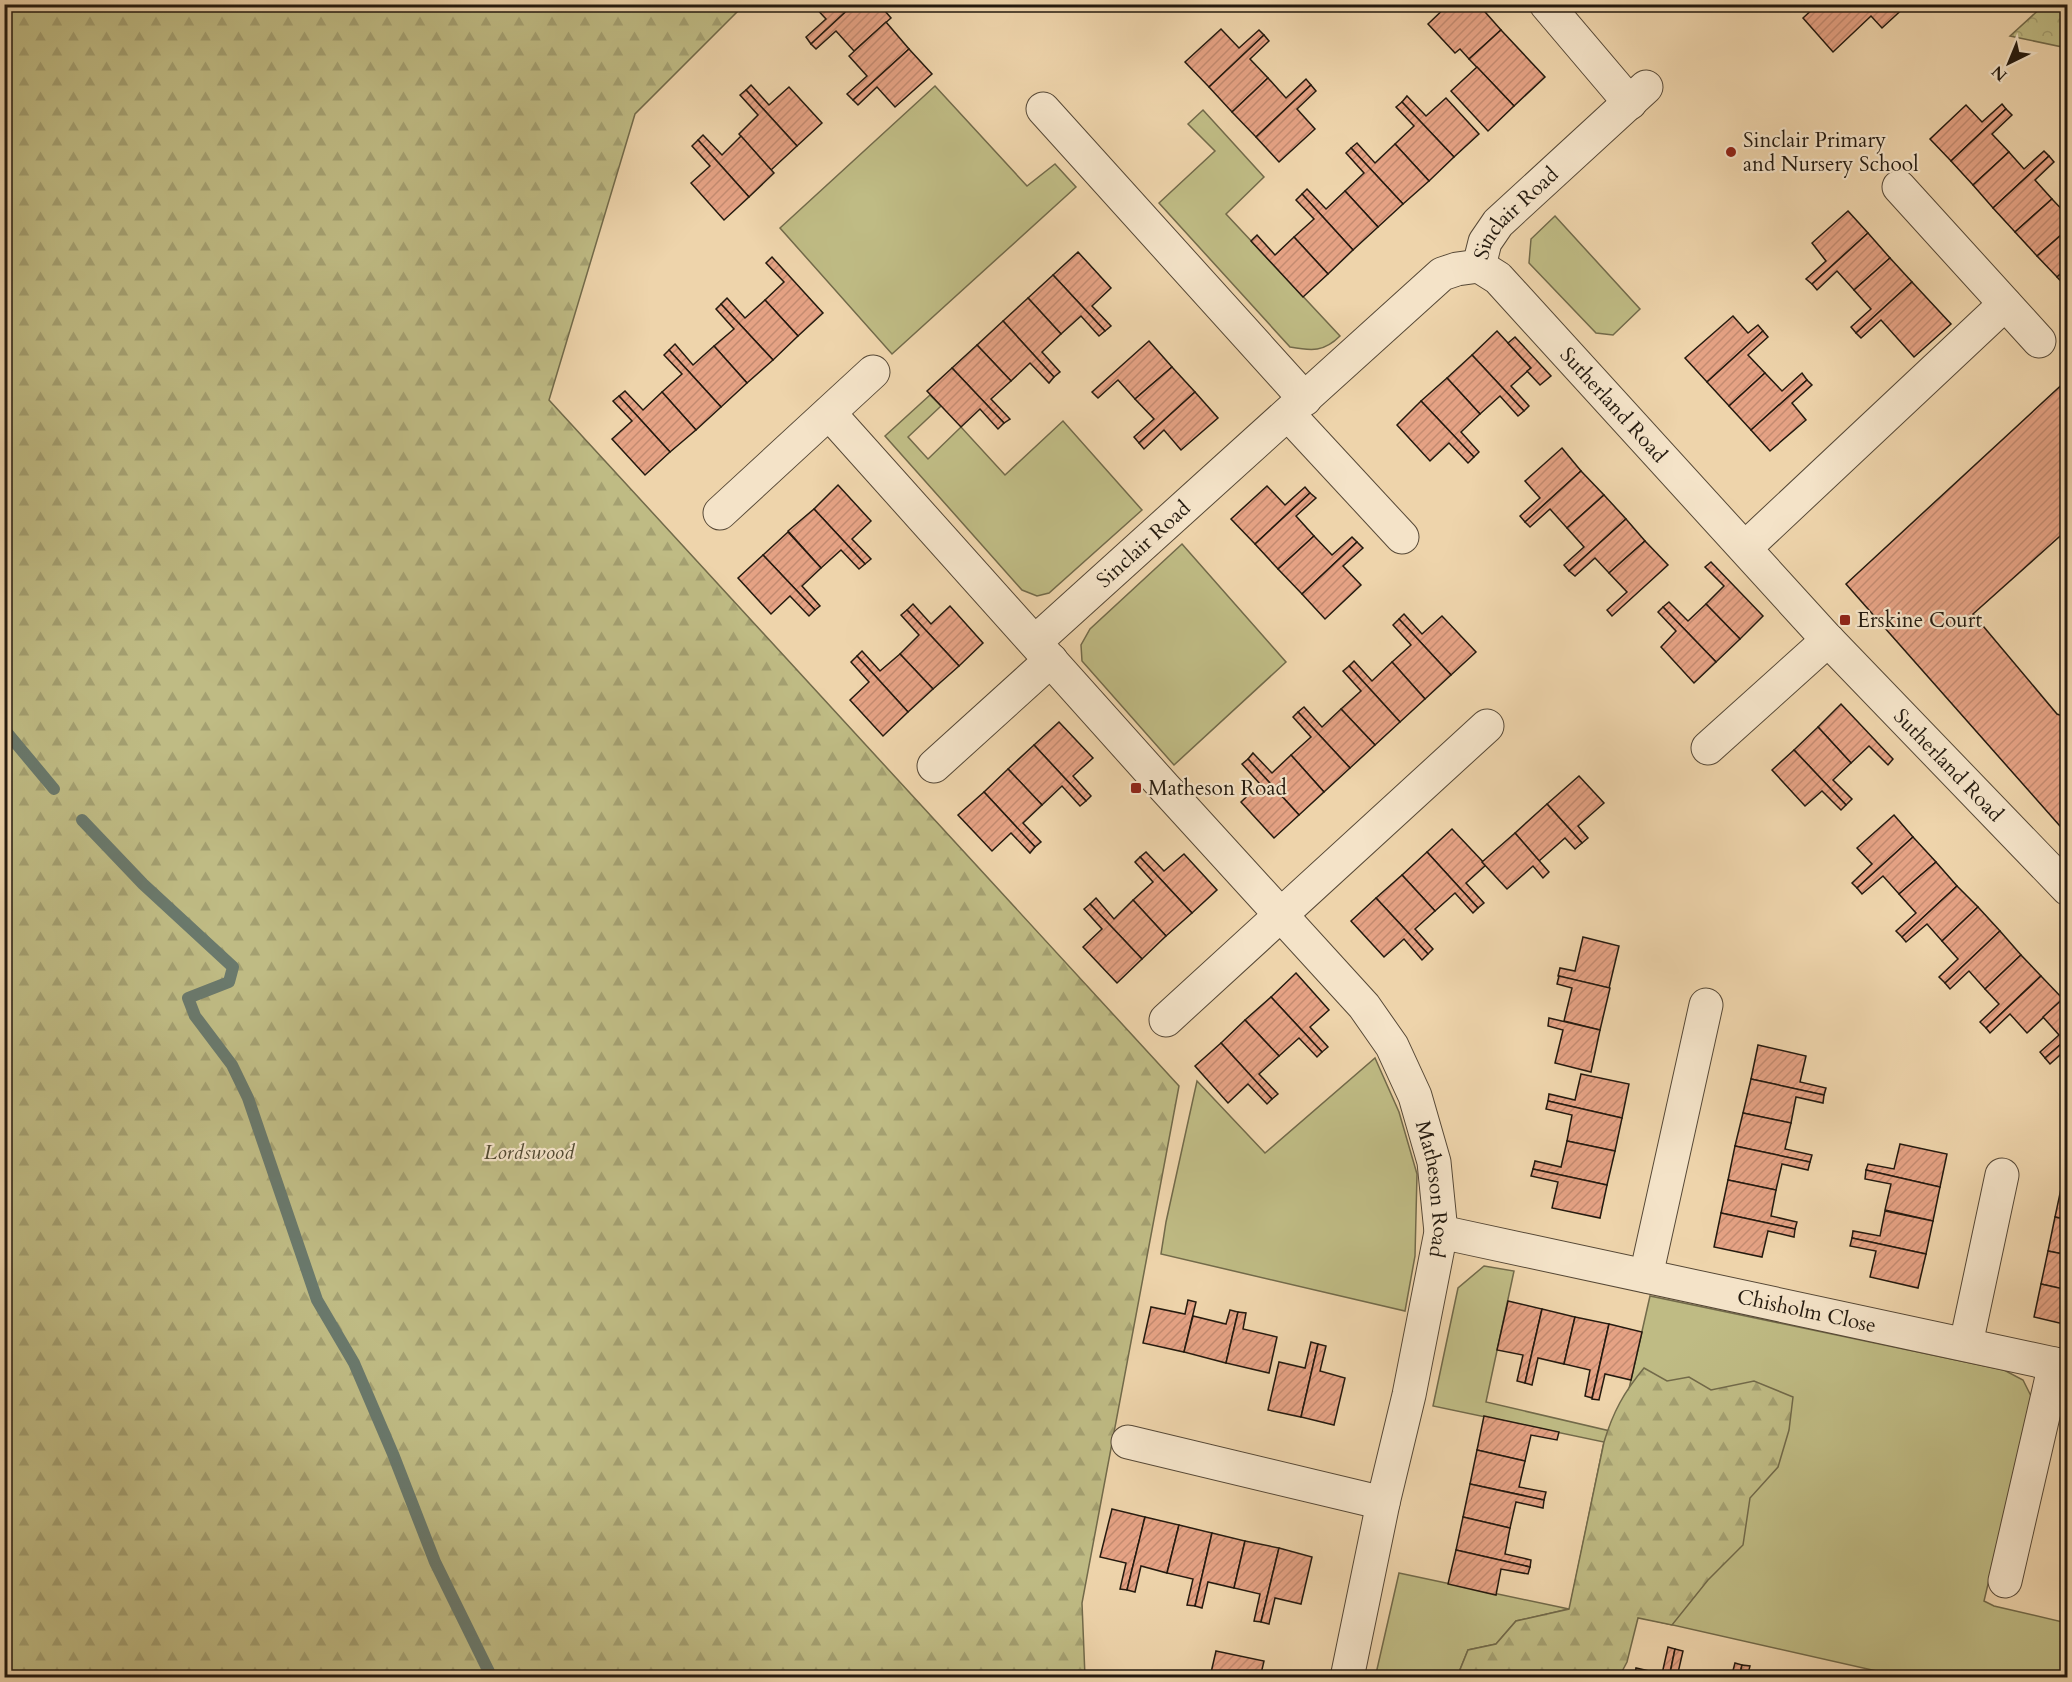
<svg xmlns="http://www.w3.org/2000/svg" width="2072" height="1682" font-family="Cardo,serif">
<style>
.grass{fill:#bfbb84;stroke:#726a4a;stroke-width:1.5}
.forest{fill:url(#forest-firs);stroke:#726a4a;stroke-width:1.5}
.park{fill:url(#park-crowns);stroke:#726a4a;stroke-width:1.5}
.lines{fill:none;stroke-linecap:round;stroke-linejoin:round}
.stream{stroke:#6a796c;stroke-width:12}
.building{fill:url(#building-hatch);stroke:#241a0f;stroke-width:1.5}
.street-casing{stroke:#564836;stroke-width:35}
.street{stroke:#f4e3c8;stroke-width:33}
.poi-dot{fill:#8f2418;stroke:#f4e3c8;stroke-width:2}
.labels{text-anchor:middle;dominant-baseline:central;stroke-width:4.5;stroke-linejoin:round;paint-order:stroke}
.poi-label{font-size:21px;fill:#241a0f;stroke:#f4e3c8;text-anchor:start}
.street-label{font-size:21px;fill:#241a0f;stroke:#f4e3c8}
.park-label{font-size:21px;font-style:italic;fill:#524a32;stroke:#f4e3c8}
</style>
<defs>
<pattern id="forest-firs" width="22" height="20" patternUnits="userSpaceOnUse" patternTransform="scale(1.5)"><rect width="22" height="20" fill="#bfbb84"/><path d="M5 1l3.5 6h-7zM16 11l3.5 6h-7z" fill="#a4a071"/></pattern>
<pattern id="park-crowns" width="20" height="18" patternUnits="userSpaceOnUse" patternTransform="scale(1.5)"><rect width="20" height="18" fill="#bfbb84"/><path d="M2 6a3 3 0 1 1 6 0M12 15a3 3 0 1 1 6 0" fill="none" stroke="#a4a071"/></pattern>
<pattern id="building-hatch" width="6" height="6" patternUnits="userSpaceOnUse" patternTransform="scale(1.5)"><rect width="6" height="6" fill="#e5a284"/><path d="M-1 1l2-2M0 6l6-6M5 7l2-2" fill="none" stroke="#c48b71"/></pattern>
</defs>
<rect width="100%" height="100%" fill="#eed4ab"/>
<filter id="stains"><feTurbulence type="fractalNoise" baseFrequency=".00333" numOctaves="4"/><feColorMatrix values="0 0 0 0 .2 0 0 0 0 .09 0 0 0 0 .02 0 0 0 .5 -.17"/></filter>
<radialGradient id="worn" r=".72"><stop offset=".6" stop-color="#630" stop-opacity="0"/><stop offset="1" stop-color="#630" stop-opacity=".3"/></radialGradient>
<g class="grass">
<path d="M935 86 1027 186 1055 164 1076 187 892 354 780 228Z"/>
<path d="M1203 110 1264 177 1226 214 1340 336C1324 352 1312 351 1290 347L1159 203 1215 151 1188 124Z"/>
<path d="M1555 216 1640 309 1613 335 1596 333 1529 263 1531 239Z"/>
<path d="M930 395 941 406 908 437 928 459 961 427 1005 475 1063 421 1142 510 1049 593 1037 596 1022 590 885 436Z"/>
<path d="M1182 544 1286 662 1174 765 1082 661 1081 645 1090 629Z"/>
<path d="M1375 1058 1399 1112 1417 1174 1415 1256 1405 1311 1161 1254 1166 1222 1197 1081 1265 1153Z"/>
<path d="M1484 1266 1514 1271 1486 1402 1619 1433 1650 1296 2004 1370 2023 1380 2032 1398 1984 1601 1994 1606 2067 1623 2068 1666 2065 1677H1903L1571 1602 1604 1442 1433 1406 1458 1288Z"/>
<path d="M1399 1573 1569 1609 1516 1621 1496 1644 1468 1650 1457 1677 1375 1678Z"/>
</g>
<g class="forest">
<path d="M5 5H744L635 114 549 400 1179 1086 1082 1603 1085 1677 5 1678Z"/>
<path d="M1644 1368 1667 1381 1689 1377 1711 1390 1754 1381 1793 1397 1789 1430 1778 1467 1750 1498 1743 1545 1708 1580 1672 1625 1638 1618 1627 1662 1619 1677H1457L1468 1650 1496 1644 1516 1621 1569 1609 1604 1442C1613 1412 1624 1392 1644 1368Z"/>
</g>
<path class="park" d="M2044 5H2067V48L2010 36Z"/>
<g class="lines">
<g class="stream">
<path d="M4 729 54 789"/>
<path d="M82 820 143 884 233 967 229 982 188 998 195 1016 232 1065 248 1098 317 1300 354 1363 393 1454 435 1562 492 1678"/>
</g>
</g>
<g class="building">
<path d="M812 4H854L811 44 806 37 826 19Z"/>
<path d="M854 4H879L891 18 854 51 836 31 816 49 811 44Z"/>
<path d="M1449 4H1478L1501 30 1469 59 1460 49 1455 53 1428 24Z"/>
<path d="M1814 4H1908L1882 28 1871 16 1833 52 1803 18 1816 6Z"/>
<path d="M886 22 909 49 853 100 847 94 867 76 849 56Z"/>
<path d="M1221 29 1239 48 1259 30 1264 35 1209 87 1185 62Z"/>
<path d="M1501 30 1545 77 1514 106 1469 59Z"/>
<path d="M1264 35 1269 41 1250 59 1268 78 1232 112 1209 87Z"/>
<path d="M909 49 932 74 895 107 877 87 858 105 853 100Z"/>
<path d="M1477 67 1514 106 1488 131 1451 91Z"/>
<path d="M1268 78 1286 98 1306 79 1311 85 1256 137 1232 112Z"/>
<path d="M751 85 769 105 789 87 822 123 797 146 746 90Z"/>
<path d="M1311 85 1316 91 1297 109 1315 129 1279 162 1256 137Z"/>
<path d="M746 90 797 146 771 170 739 134 758 115 740 95Z"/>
<path d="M1407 96 1426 116 1446 98 1479 134 1454 157 1402 102Z"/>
<path d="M1402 102 1454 157 1429 181 1395 144 1414 126 1396 107Z"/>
<path d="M2002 104 2006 109 1951 161 1930 139 1966 105 1982 122Z"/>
<path d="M2006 109 2012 115 1992 134 2009 152 1973 185 1951 161Z"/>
<path d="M703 135 722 155 741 136 774 173 749 197 698 140Z"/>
<path d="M698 140 749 197 724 220 691 183 710 166 692 146Z"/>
<path d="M1357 143 1375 163 1395 144 1429 181 1403 204 1351 148Z"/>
<path d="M1351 148 1403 204 1378 227 1345 191 1364 173 1346 153Z"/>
<path d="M2044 151 2049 156 1993 208 1973 185 2009 152 2024 169Z"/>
<path d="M2049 156 2054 162 2035 180 2052 199 2015 232 1993 208Z"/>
<path d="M1307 189 1326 209 1345 191 1378 227 1353 250 1302 194Z"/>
<path d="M1302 194 1353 250 1328 274 1294 237 1314 219 1296 200Z"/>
<path d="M2052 199 2068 216V229L2037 256 2015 232Z"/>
<path d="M1848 211 1868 233 1812 284 1806 279 1826 261 1812 243Z"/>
<path d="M2068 229V267L2057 277 2037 256Z"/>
<path d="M1868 233 1890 258 1854 290 1837 271 1817 290 1812 284Z"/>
<path d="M1257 235 1275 255 1294 237 1328 274 1303 297 1251 241Z"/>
<path d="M1078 252 1111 288 1092 306 1111 326 1105 331 1053 275Z"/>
<path d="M772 257 823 313 798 336 765 300 784 282 766 263Z"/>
<path d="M1890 258 1912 282 1856 333 1851 327 1871 309 1854 290Z"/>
<path d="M2068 267V289L2057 277Z"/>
<path d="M1053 275 1105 331 1099 336 1081 316 1061 334 1028 298Z"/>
<path d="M1912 282 1951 324 1914 357 1881 320 1861 338 1856 333Z"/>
<path d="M727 298 745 318 765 300 798 336 773 360 721 304Z"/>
<path d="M1028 298 1061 334 1042 352 1060 372 1054 377 1003 321Z"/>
<path d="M721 304 773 360 747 383 714 346 734 329 716 309Z"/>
<path d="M1733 316 1748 333 1758 325 1763 331 1707 382 1685 358Z"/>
<path d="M1003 321 1054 377 1049 383 1030 363 1011 381 977 345Z"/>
<path d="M1497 331 1531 368 1511 386 1529 406 1524 411 1472 355Z"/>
<path d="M1763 331 1768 337 1748 355 1765 373 1729 406 1707 382Z"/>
<path d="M1515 337 1551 376 1540 385 1527 371 1531 368 1508 343Z"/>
<path d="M1149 341 1172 367 1135 399 1118 380 1098 398 1092 392Z"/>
<path d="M675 344 693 365 714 346 747 383 721 407 669 350Z"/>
<path d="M977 345 1011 381 991 399 1010 419 1004 423 952 368Z"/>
<path d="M669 350 721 407 696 430 662 392 682 374 664 355Z"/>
<path d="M1472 355 1524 411 1518 416 1500 396 1480 414 1447 378Z"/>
<path d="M1172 367 1195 392 1139 443 1134 437 1154 419 1135 399Z"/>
<path d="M952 368 1004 423 998 429 980 409 961 427 927 391Z"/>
<path d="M1765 373 1782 391 1802 373 1807 380 1751 430 1729 406Z"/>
<path d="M1447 378 1480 414 1461 432 1479 452 1474 457 1421 401Z"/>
<path d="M2068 379V529L1973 614 2057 714 2068 718 2067 834 1846 584Z"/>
<path d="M1807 380 1812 385 1792 403 1806 420 1770 451 1751 430Z"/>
<path d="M625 391 643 410 662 392 696 430 670 452 619 396Z"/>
<path d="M1195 392 1218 418 1181 450 1164 430 1144 449 1139 443Z"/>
<path d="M619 396 670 452 645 475 612 439 632 421 613 401Z"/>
<path d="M1421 401 1474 457 1468 463 1449 443 1430 461 1397 425Z"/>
<path d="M1562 448 1581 471 1525 522 1520 516 1540 498 1525 481Z"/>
<path d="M1581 471 1604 495 1567 528 1550 509 1530 527 1525 522Z"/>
<path d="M838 485 871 521 852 539 871 559 865 564 814 509Z"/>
<path d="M1267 486 1285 505 1305 487 1310 493 1255 544 1231 519Z"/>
<path d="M1310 493 1316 498 1296 516 1314 536 1278 569 1255 544Z"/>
<path d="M1604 495 1626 519 1569 571 1564 565 1584 547 1567 528Z"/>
<path d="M814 509 865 564 859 569 841 550 821 568 788 531Z"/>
<path d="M1626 519 1645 541 1609 573 1595 558 1575 576 1569 571Z"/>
<path d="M788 532 821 568 802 586 820 606 815 610 763 555Z"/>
<path d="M1314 536 1332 555 1352 537 1357 542 1302 594 1278 569Z"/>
<path d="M1645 541 1668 565 1612 616 1607 610 1627 592 1609 573Z"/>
<path d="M1357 542 1363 548 1343 566 1361 585 1325 619 1302 594Z"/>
<path d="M763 555 815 610 809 616 790 596 771 614 738 578Z"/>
<path d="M1711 562 1763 616 1740 639 1706 604 1724 586 1705 567Z"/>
<path d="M1669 602 1688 621 1706 604 1740 639 1716 662 1663 607Z"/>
<path d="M913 604 931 624 950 606 983 643 959 666 907 610Z"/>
<path d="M1663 607 1716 662 1694 683 1661 647 1676 631 1658 612Z"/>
<path d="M907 610 959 666 933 689 900 654 919 635 901 615Z"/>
<path d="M1404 614 1422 634 1442 616 1476 652 1451 675 1399 619Z"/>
<path d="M1399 619 1451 675 1425 699 1392 662 1411 645 1393 625Z"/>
<path d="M862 651 880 671 900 654 933 689 908 712 857 656Z"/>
<path d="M857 656 908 712 883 736 850 700 869 682 851 662Z"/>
<path d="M1354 661 1372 681 1392 662 1425 699 1400 722 1349 666Z"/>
<path d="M1349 666 1400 722 1375 745 1341 709 1361 691 1343 671Z"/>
<path d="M1841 704 1893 759 1888 765 1869 746 1851 763 1818 727Z"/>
<path d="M1304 707 1322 727 1341 709 1375 745 1350 768 1298 712Z"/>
<path d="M1298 712 1350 768 1324 792 1291 755 1311 737 1293 717Z"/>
<path d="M1059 722 1093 758 1073 776 1091 796 1086 801 1034 745Z"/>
<path d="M1818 727 1851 763 1833 780 1852 799 1846 805 1794 750Z"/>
<path d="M1034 745 1086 801 1080 806 1062 786 1042 805 1008 769Z"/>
<path d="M1794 750 1846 805 1841 810 1822 791 1805 806 1772 770Z"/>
<path d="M1253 753 1272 773 1291 755 1324 792 1299 815 1248 759Z"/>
<path d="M1248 759 1299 815 1274 838 1241 802 1260 784 1242 764Z"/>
<path d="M1008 769 1042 805 1023 823 1041 842 1035 847 984 792Z"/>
<path d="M1579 776 1604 803 1578 826 1588 838 1582 843 1547 804Z"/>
<path d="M984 792 1035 847 1030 853 1011 833 992 851 958 815Z"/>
<path d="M1547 804 1582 843 1575 849 1565 838 1539 861 1515 833Z"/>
<path d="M1894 815 1913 837 1857 888 1852 883 1872 864 1857 848Z"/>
<path d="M1452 829 1486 865 1466 883 1484 903 1478 908 1427 852Z"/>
<path d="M1515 833 1549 872 1543 878 1533 866 1507 889 1482 862Z"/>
<path d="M1913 837 1936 862 1899 894 1883 876 1862 894 1857 888Z"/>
<path d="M1146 852 1164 871 1184 854 1217 890 1192 913 1140 857Z"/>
<path d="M1427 852 1478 908 1473 913 1455 893 1435 911 1402 875Z"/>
<path d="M1140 857 1192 913 1166 936 1133 900 1153 882 1135 862Z"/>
<path d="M1936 862 1957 886 1902 937 1896 931 1916 913 1899 894Z"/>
<path d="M1402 875 1435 911 1415 929 1433 949 1428 954 1376 898Z"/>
<path d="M1957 886 1978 907 1942 941 1927 924 1906 942 1902 937Z"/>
<path d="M1096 898 1114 919 1133 900 1166 936 1142 959 1090 904Z"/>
<path d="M1376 898 1428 954 1422 960 1404 939 1384 957 1351 921Z"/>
<path d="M1090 904 1142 959 1117 983 1083 947 1102 929 1084 909Z"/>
<path d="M1978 907 2000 931 1945 983 1939 977 1958 959 1942 941Z"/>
<path d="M2000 931 2021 955 1985 989 1969 971 1950 989 1945 983Z"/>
<path d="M1583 937 1619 946 1609 988 1558 976 1560 968 1575 971Z"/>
<path d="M2021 955 2041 976 1986 1028 1980 1022 1999 1004 1985 989Z"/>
<path d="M1296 973 1329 1010 1310 1027 1328 1047 1322 1052 1271 997Z"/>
<path d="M1559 976 1610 988 1600 1030 1564 1021 1572 988 1557 984Z"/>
<path d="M2041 976 2063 999 2027 1033 2010 1014 1990 1033 1986 1028Z"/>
<path d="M2068 994V1038L2045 1058 2040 1052 2059 1035 2043 1017Z"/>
<path d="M1271 997 1322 1052 1317 1057 1299 1038 1279 1056 1245 1020Z"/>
<path d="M1549 1018 1600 1030 1591 1072 1555 1063 1563 1030 1548 1026Z"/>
<path d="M1245 1020 1279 1056 1259 1074 1278 1094 1272 1099 1221 1043Z"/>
<path d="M2068 1038V1048L2050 1064 2045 1058Z"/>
<path d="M1221 1043 1272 1099 1267 1104 1248 1084 1228 1103 1195 1066Z"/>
<path d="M1758 1045 1806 1056 1800 1082 1826 1088 1824 1095 1751 1079Z"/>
<path d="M1581 1074 1629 1084 1622 1118 1548 1101 1549 1094 1575 1100Z"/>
<path d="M1751 1079 1824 1095 1823 1103 1796 1097 1791 1123 1743 1113Z"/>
<path d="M1548 1101 1622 1118 1615 1151 1567 1141 1572 1115 1546 1109Z"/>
<path d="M1743 1113 1791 1123 1785 1149 1812 1155 1810 1162 1735 1146Z"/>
<path d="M1567 1141 1615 1151 1607 1185 1533 1169 1535 1161 1561 1167Z"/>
<path d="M1900 1144 1947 1154 1940 1187 1866 1170 1868 1164 1894 1169Z"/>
<path d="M1735 1146 1810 1162 1808 1170 1782 1164 1776 1190 1728 1180Z"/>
<path d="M1533 1169 1607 1185 1600 1218 1552 1208 1558 1182 1531 1176Z"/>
<path d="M1866 1170 1940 1187 1933 1221 1885 1210 1891 1184 1865 1179Z"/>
<path d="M1728 1180 1776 1190 1771 1216 1797 1222 1795 1229 1721 1213Z"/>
<path d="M2062 1184 2068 1185V1220L2055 1217Z"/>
<path d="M1885 1211 1933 1221 1926 1254 1852 1238 1853 1231 1880 1236Z"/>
<path d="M1721 1213 1795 1229 1794 1237 1768 1231 1762 1257 1714 1247Z"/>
<path d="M2055 1217 2068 1220V1255L2048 1251Z"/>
<path d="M1852 1238 1926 1254 1918 1288 1870 1277 1876 1251 1850 1246Z"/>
<path d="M2048 1251 2068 1255V1290L2041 1284Z"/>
<path d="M2041 1284 2068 1290V1325L2034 1317Z"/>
<path d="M1188 1300 1196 1302 1184 1352 1143 1343 1151 1307 1185 1314Z"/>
<path d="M1508 1301 1542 1309 1525 1383 1517 1381 1523 1355 1497 1350Z"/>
<path d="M1542 1309 1575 1317 1564 1364 1538 1358 1532 1385 1525 1383Z"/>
<path d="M1230 1310 1238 1312 1226 1363 1184 1352 1193 1316 1226 1324Z"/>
<path d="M1238 1312 1246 1313 1243 1329 1277 1337 1269 1373 1226 1363Z"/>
<path d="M1575 1317 1609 1324 1592 1398 1585 1396 1590 1370 1564 1364Z"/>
<path d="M1609 1324 1642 1332 1631 1380 1605 1374 1599 1400 1592 1399Z"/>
<path d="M1311 1342 1318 1344 1301 1417 1268 1410 1279 1362 1305 1368Z"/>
<path d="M1318 1344 1326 1346 1320 1371 1345 1378 1334 1425 1301 1417Z"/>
<path d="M1484 1416 1559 1432 1557 1440 1531 1435 1525 1461 1477 1450Z"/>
<path d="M1477 1450 1525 1461 1519 1487 1546 1492 1544 1500 1470 1484Z"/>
<path d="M1470 1484 1544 1500 1543 1508 1516 1502 1510 1528 1463 1517Z"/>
<path d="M1112 1509 1145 1517 1127 1590 1120 1589 1126 1563 1100 1557Z"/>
<path d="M1145 1517 1179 1525 1167 1573 1141 1566 1135 1592 1127 1590Z"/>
<path d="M1463 1517 1510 1528 1505 1554 1531 1560 1530 1567 1456 1550Z"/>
<path d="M1179 1525 1212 1533 1195 1606 1187 1605 1193 1579 1167 1573Z"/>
<path d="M1212 1533 1245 1541 1234 1588 1208 1582 1202 1608 1195 1606Z"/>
<path d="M1245 1541 1279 1548 1261 1622 1254 1621 1260 1594 1234 1588Z"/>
<path d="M1279 1548 1312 1557 1301 1604 1275 1598 1269 1624 1261 1622Z"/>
<path d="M1456 1550 1530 1567 1528 1574 1501 1569 1496 1595 1448 1584Z"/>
<path d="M1668 1647 1675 1649 1669 1678H1634L1636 1668 1662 1674Z"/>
<path d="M1675 1649 1683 1651 1677 1677 1679 1678H1669Z"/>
<path d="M1216 1651 1264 1661 1260 1678H1183L1184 1671 1210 1677Z"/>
<path d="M1735 1663 1742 1665 1739 1678H1731Z"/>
<path d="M1742 1665 1750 1666 1747 1678H1739Z"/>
</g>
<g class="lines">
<defs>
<g id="street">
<path d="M1546 4 1630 103"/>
<path d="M1043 109 1305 399"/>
<path d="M1899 187 2039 341"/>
<path id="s1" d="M1479 266 1498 278 1828 640 2068 889"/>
<path id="s2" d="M1479 266 1485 242 1498 223 1646 87"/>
<path id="s3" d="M829 413 1165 788 1364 1006 1392 1046 1415 1096 1434 1162 1441 1232 1409 1395 1383 1503 1347 1678"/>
<path d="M1288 414 1402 537"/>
<path d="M720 513 873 372"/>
<path d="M1745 548 2005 304"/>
<path id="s4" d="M1035 642 1442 274 1457 269 1479 266"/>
<path d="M1708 748 1828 640"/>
<path d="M934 766 1051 660"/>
<path d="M1166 1020 1487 726"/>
<path id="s5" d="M1441 1232 2068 1367"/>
<path d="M1646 1276 1706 1005"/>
<path d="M1966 1344 2002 1175"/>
<path d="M1128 1442 1383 1503"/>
<path d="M2005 1581 2055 1364"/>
</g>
</defs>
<use href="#street" class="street-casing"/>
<use href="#street" class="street"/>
</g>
<g class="poi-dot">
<circle cx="1731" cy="152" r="6"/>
<rect x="1839" y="614" width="12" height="12" rx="3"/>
<rect x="1130" y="782" width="12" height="12" rx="3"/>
</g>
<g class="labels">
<g class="poi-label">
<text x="1743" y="140">Sinclair Primary<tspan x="1743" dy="24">and Nursery School</tspan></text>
<text x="1857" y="620">Erskine Court</text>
<text x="1148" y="788">Matheson Road</text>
</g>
<g class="street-label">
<text stroke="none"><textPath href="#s2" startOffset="66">Sinclair Road</textPath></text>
<text stroke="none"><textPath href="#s1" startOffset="194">Sutherland Road</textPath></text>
<text stroke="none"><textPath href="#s4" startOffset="146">Sinclair Road</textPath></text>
<text stroke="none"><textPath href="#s1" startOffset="686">Sutherland Road</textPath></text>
<text stroke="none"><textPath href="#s3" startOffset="998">Matheson Road</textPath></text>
<text stroke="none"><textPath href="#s5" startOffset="374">Chisholm Close</textPath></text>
</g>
<g class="park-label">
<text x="529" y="1152">Lordswood</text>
</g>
</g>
<rect width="2072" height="1682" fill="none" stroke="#eed4ab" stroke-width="24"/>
<rect x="6" y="6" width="2060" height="1670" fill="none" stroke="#241a0f" stroke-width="3"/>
<rect x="12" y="12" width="2048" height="1658" fill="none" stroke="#241a0f" stroke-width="1.5"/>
<g transform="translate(2009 63) rotate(223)" stroke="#f4e3c8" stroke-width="4.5" paint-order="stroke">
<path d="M0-4.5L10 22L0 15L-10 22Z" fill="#241a0f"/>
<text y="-9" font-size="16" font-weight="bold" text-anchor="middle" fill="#241a0f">N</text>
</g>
<rect width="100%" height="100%" filter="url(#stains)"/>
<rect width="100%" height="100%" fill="url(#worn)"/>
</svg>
